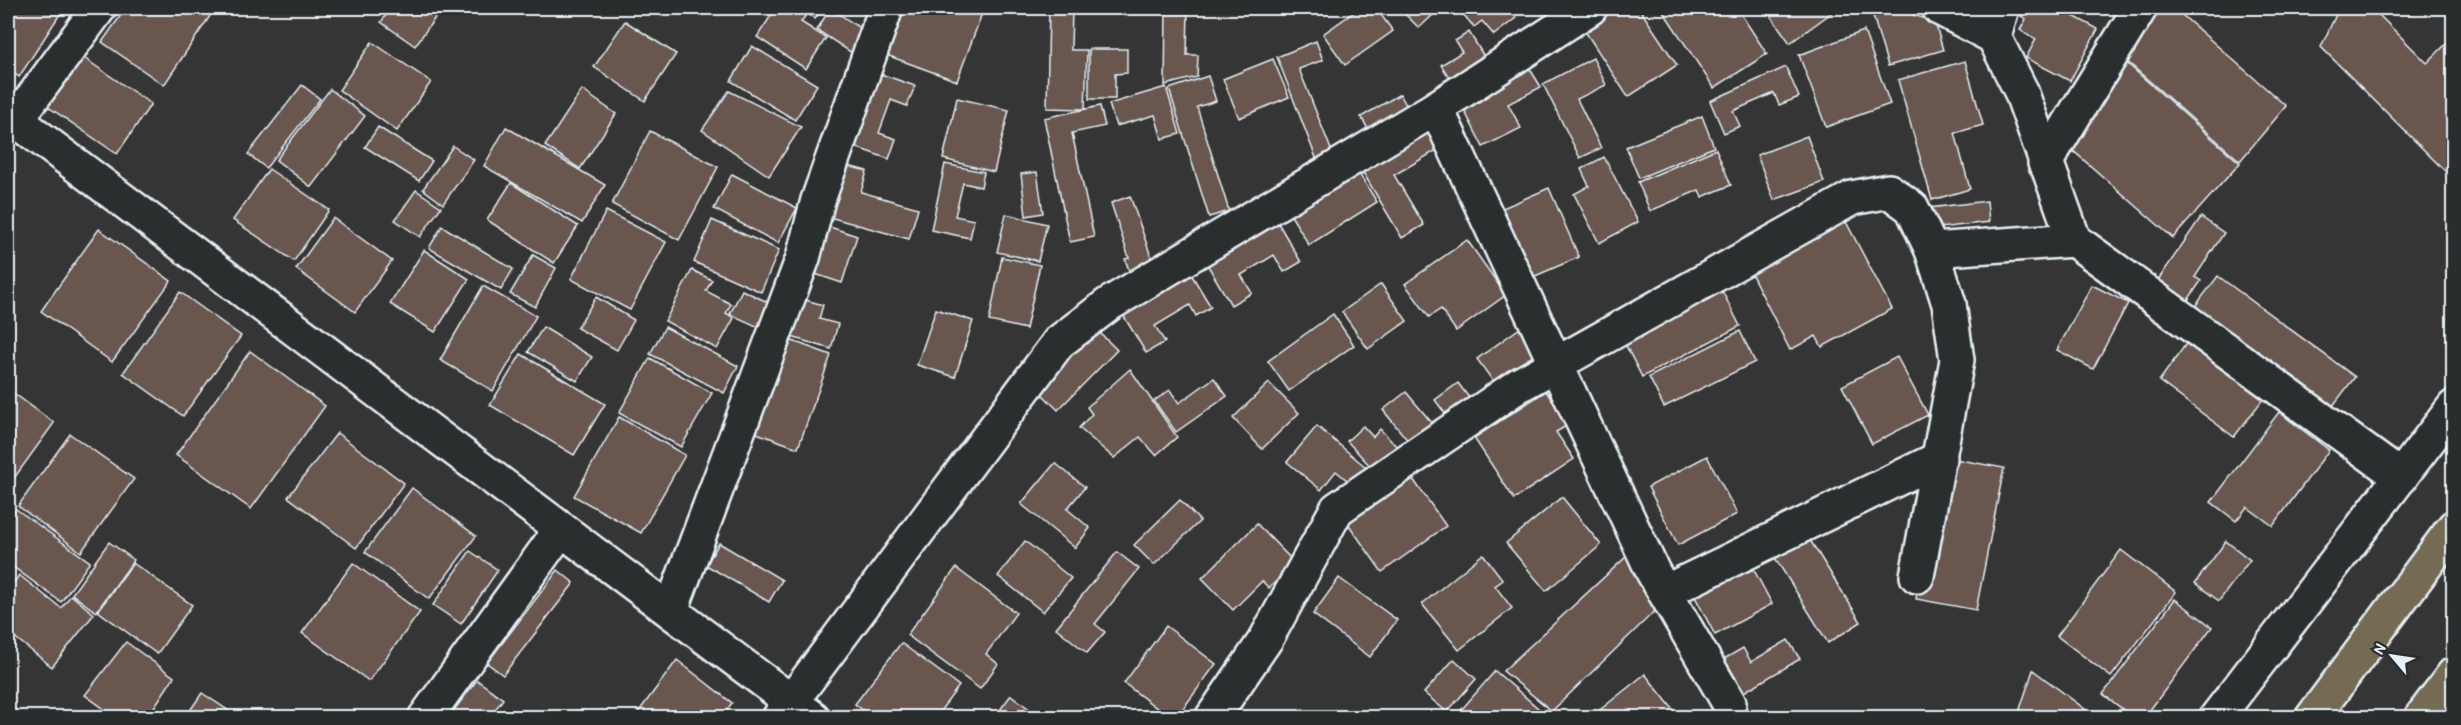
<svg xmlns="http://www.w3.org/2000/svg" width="2461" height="725" font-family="'Patrick Hand',sans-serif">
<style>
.building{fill:#675650;stroke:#e8f1f8;stroke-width:1.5}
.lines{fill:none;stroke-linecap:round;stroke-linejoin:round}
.minor-casing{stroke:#e8f1f8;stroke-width:38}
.highway-casing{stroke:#e8f1f8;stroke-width:38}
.minor{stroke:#2a2d2e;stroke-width:33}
.highway{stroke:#746b52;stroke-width:33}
</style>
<rect width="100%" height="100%" fill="#363535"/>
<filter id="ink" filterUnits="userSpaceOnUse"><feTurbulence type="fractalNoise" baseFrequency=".0167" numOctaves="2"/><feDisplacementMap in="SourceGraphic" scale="12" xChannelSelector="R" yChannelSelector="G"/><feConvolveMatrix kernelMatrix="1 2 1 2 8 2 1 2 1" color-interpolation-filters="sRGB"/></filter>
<g filter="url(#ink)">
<g class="building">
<path d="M8 8H64L19 77 8 69Z"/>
<path d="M126 8H211L214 10 164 85 102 42Z"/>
<path d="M391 8H442L415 46 381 22Z"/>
<path d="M776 8H795L806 15 801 22 826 38 806 69 757 37Z"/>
<path d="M799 8H823L815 19Z"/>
<path d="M830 8 869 34 855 55 817 30Z"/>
<path d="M898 8H984L957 81 881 53Z"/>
<path d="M1049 8H1072L1071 50H1087L1085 109 1047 108Z"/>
<path d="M1166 8H1188L1187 55H1198L1197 77 1165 85Z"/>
<path d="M1360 8H1376L1393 31 1345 65 1323 34Z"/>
<path d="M1399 8H1430L1435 13 1419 28Z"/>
<path d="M1471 8H1507L1516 18 1494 35 1482 21 1474 27 1463 14Z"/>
<path d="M1607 8H1639L1677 65 1628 97 1581 25Z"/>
<path d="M1661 8H1737L1767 54 1714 88Z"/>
<path d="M1765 8H1838L1790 43Z"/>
<path d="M1892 8 1935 22 1943 50 1888 66 1871 9Z"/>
<path d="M2011 8H2058L2098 29 2070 81 2026 58 2036 39 2020 30 2026 19 2010 9Z"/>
<path d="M2152 8H2174L2286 106 2240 161 2122 57Z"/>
<path d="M2339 8H2372L2427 63 2449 41 2454 46V180L2321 47Z"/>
<path d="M625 21 676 54 645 101 594 67Z"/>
<path d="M1864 31 1890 104 1826 127 1799 55Z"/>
<path d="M1469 32 1485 58 1451 80 1441 65 1462 52 1455 41Z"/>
<path d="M1316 41 1323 60 1299 69 1334 157 1318 163 1277 57Z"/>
<path d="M372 42 431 82 397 131 339 90Z"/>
<path d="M752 46 817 85 795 120 731 81Z"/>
<path d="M1089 49H1127V73L1115 74V99H1089Z"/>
<path d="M81 56 151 104 117 154 47 106Z"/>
<path d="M1593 58 1606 85 1577 99 1601 148 1580 158 1543 84Z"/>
<path d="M1273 59 1289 97 1239 118 1223 79Z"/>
<path d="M1524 59 1541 87 1508 104 1521 128 1483 147 1459 100Z"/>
<path d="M2122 59 2240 163 2173 238 2070 148Z"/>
<path d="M1965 61 1983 125 1955 133 1970 189 1932 200 1898 80Z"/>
<path d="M1786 67 1799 97 1779 105 1774 93 1733 111 1740 126 1724 133 1710 101Z"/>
<path d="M875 72 915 86 907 106 891 100 879 133 896 139 889 159 849 145Z"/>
<path d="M1208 76 1216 101 1197 107 1229 211 1209 217 1169 89Z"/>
<path d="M302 85 320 99 266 168 248 154Z"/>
<path d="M1166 87 1180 134 1162 139 1155 115 1116 126 1109 104Z"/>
<path d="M330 89 365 116 311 187 276 160Z"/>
<path d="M582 90 616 114 580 169 545 146Z"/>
<path d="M729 91 801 127 769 176 702 130Z"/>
<path d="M1400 94 1412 116 1374 139 1361 117Z"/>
<path d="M957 98 1009 110 994 172 943 159Z"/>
<path d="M1100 106 1105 126 1072 133 1094 237 1070 242 1044 118Z"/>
<path d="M1702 116 1714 147 1639 178 1626 147Z"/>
<path d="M1423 125 1437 150 1394 175 1424 225 1402 238 1358 164Z"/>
<path d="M378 127 432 161 419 181 365 147Z"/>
<path d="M506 127 605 185 582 223 484 166Z"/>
<path d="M650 131 718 167 679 240 612 204Z"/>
<path d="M1807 136 1824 182 1774 200 1757 155Z"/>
<path d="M453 146 474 160 443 204 423 189Z"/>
<path d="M1716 149 1731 185 1702 197 1699 190 1650 211 1638 182Z"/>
<path d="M1604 157 1638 222 1599 243 1574 194 1589 186 1581 169Z"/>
<path d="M945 164 984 172 981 187 963 183 955 216 974 220 970 238 931 230Z"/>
<path d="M844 165 867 171 861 192 918 208 909 239 829 217Z"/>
<path d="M1355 167 1377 202 1309 245 1287 209Z"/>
<path d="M269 169 329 210 294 261 233 220Z"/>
<path d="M1037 172 1043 213 1026 216 1021 174Z"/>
<path d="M732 174 797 208 778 243 714 209Z"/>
<path d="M511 183 578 226 554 263 487 220Z"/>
<path d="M1549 188 1579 257 1526 280 1496 211Z"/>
<path d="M416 190 441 207 420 237 395 220Z"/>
<path d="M1130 196 1155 268 1131 276 1125 259 1129 258 1111 203Z"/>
<path d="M1987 201 1989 222 1931 229 1929 208Z"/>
<path d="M606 211 666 242 630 310 571 279Z"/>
<path d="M1006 214 1047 224 1038 261 997 252Z"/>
<path d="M1274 216 1301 262 1284 272 1274 255 1241 275 1252 293 1231 305 1204 259Z"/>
<path d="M2201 217 2224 233 2195 277 2201 281 2186 303 2156 283Z"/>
<path d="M333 218 392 261 355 312 296 269Z"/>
<path d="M712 220 779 250 761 292 694 262Z"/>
<path d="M1845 220 1892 309 1822 347 1816 336 1790 350 1750 271Z"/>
<path d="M824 225 857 236 842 283 809 272Z"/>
<path d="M442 226 513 269 501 290 429 248Z"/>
<path d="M99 229 171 281 112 362 41 311Z"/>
<path d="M1467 240 1506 295 1456 331 1441 309 1429 317 1405 284Z"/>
<path d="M424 250 469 279 435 332 390 304Z"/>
<path d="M533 255 556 268 535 307 510 294Z"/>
<path d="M1002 257 1040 265 1026 329 989 321Z"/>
<path d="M1188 269 1211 307 1196 316 1190 305 1155 326 1165 342 1146 353 1120 310Z"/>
<path d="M692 270 712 280 706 291 731 304 726 313 734 318 717 349 665 321Z"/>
<path d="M2218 276 2355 377 2329 411 2193 309Z"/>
<path d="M1718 283 1740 326 1642 377 1620 334Z"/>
<path d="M1381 284 1407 321 1368 349 1342 312Z"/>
<path d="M2092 285 2128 303 2093 369 2057 350Z"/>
<path d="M483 286 536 316 493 391 440 360Z"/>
<path d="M742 290 776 306 765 330 730 314Z"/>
<path d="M180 292 241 336 183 416 123 373Z"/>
<path d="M596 297 634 320 617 350 577 328Z"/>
<path d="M799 298 823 305 819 319 838 324 831 349 788 336Z"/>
<path d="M936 309 973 321 955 377 917 365Z"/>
<path d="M1333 314 1354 345 1289 391 1268 361Z"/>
<path d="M1524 325 1542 351 1495 384 1477 359Z"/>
<path d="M1093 326 1117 350 1058 410 1034 386Z"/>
<path d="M543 327 592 357 577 381 528 352Z"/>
<path d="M665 327 738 366 724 393 650 354Z"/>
<path d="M1740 331 1755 362 1664 407 1649 377Z"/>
<path d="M2191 337 2267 394 2234 437 2159 381Z"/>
<path d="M787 339 831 355 798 448 754 432Z"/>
<path d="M250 351 325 406 251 509 176 455Z"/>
<path d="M521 354 605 404 574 455 490 405Z"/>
<path d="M1897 357 1928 415 1872 444 1842 386Z"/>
<path d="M650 358 712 393 681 447 619 413Z"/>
<path d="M1130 369 1177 437 1156 455 1140 437 1114 458 1079 428 1092 414 1087 407Z"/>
<path d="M1214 378 1227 396 1176 432 1154 401 1170 390 1179 403Z"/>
<path d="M1269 383 1299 413 1262 449 1233 418Z"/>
<path d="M1458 383 1470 399 1447 416 1435 400Z"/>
<path d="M8 389 54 423 12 481 8 478Z"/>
<path d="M1546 391 1568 425 1556 432 1574 459 1514 499 1474 438Z"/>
<path d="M1406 392 1432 423 1409 442 1383 410Z"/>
<path d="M2279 412 2329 450 2273 526 2247 507 2236 521 2211 502Z"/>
<path d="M619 417 685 455 641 533 574 496Z"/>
<path d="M1317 426 1367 468 1353 485 1336 471 1321 490 1287 462Z"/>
<path d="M1363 426 1373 437 1380 429 1397 447 1373 469 1347 441Z"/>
<path d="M337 433 404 483 356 548 288 497Z"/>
<path d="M70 434 134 479 81 552 18 506Z"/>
<path d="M1707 456 1737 514 1678 545 1648 487Z"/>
<path d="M1944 457 2004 468 1976 610 1916 599Z"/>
<path d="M1055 463 1085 487 1067 509 1090 528 1075 548 1021 504Z"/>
<path d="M1408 472 1446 526 1382 572 1344 518Z"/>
<path d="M412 488 476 536 429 599 365 552Z"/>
<path d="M1562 497 1601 545 1546 591 1506 543Z"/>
<path d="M1180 500 1200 521 1154 565 1134 545Z"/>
<path d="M16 509 90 562 61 602 8 563V520Z"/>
<path d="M1257 524 1295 563 1269 588 1262 581 1233 610 1202 578Z"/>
<path d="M1805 532 1861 622 1828 643 1772 553Z"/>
<path d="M1025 541 1071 578 1043 612 998 576Z"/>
<path d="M2226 541 2250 560 2219 601 2195 583Z"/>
<path d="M109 542 134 560 96 612 72 594Z"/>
<path d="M719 543 782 580 769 602 706 565Z"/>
<path d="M2121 550 2176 592 2111 677 2057 636Z"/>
<path d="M470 551 498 570 461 624 433 605Z"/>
<path d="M1117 552 1139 569 1095 624 1105 632 1087 653 1056 628Z"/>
<path d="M1483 554 1503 580 1495 586 1512 608 1459 650 1422 604Z"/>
<path d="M1627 556 1661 605 1552 711 1503 671Z"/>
<path d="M1747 557 1772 604 1715 635 1690 587Z"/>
<path d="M133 563 192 605 157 654 98 611Z"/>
<path d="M353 563 420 612 369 681 302 633Z"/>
<path d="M956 568 1016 613 986 654 998 664 980 689 907 635Z"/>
<path d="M558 570 574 583 503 675 487 663Z"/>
<path d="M19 575 61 608 71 595 94 614 52 667 8 632V591Z"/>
<path d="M1339 578 1397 620 1370 657 1313 614Z"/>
<path d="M2175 599 2212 627 2144 718H2134L2103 694Z"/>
<path d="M1166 626 1216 664 1176 718H1170L1124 683Z"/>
<path d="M1788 640 1800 659 1744 692 1724 659 1743 648 1751 662Z"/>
<path d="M126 642 174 677 147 718H117L85 695Z"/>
<path d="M901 643 959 686 935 718H873L855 704Z"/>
<path d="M1454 659 1476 679 1447 712 1424 693Z"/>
<path d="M677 660 732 703 721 718H634Z"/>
<path d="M2033 670 2086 710 2080 718H2017Z"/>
<path d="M1495 671 1539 709 1533 718 1456 716Z"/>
<path d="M1645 674 1680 718H1600L1596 713Z"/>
<path d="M477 680 503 699 489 718H448Z"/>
<path d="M202 693 229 711 224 718H185Z"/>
<path d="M1011 695 1041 718H994Z"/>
</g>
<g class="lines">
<defs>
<g id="minor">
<path d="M1939 8 1994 37 2021 91 2074 240 2401 477"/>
<path d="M1994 37 2002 8"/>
<path d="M1436 108 1653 572 1729 703"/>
<path d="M8 114 813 718"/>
<path d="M16 120 99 8"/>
<path d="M2045 163 2140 8"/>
<path d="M1932 250 2074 240"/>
<path d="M1665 592 1940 458"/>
<path d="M671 610 803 258 818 200 886 8"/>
<path d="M425 718 561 529"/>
<path d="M779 718 1059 342 1109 304 1436 108 1590 8"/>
<path d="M1212 718 1266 639 1337 509 1519 385 1852 198 1889 191 1912 208 1932 250 1949 304 1957 360 1917 576"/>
<path d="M2216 718 2454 407"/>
</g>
<g id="highway">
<path d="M2312 718 2454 527"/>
<path d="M2421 718 2454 674"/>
</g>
</defs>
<use href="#minor" class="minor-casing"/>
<use href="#highway" class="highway-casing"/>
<use href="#minor" class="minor"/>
<use href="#highway" class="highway"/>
</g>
</g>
<rect width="2461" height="725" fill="none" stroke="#2a2d2e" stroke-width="30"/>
<rect x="15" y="15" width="2431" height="695" fill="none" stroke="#e8f1f8" stroke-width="2" filter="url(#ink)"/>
<g transform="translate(2392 656) rotate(299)" stroke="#2a2d2e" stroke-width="4.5" paint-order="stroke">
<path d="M0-4.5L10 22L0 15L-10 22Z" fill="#e8f1f8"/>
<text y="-9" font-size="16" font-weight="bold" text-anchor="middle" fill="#e8f1f8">N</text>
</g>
</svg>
